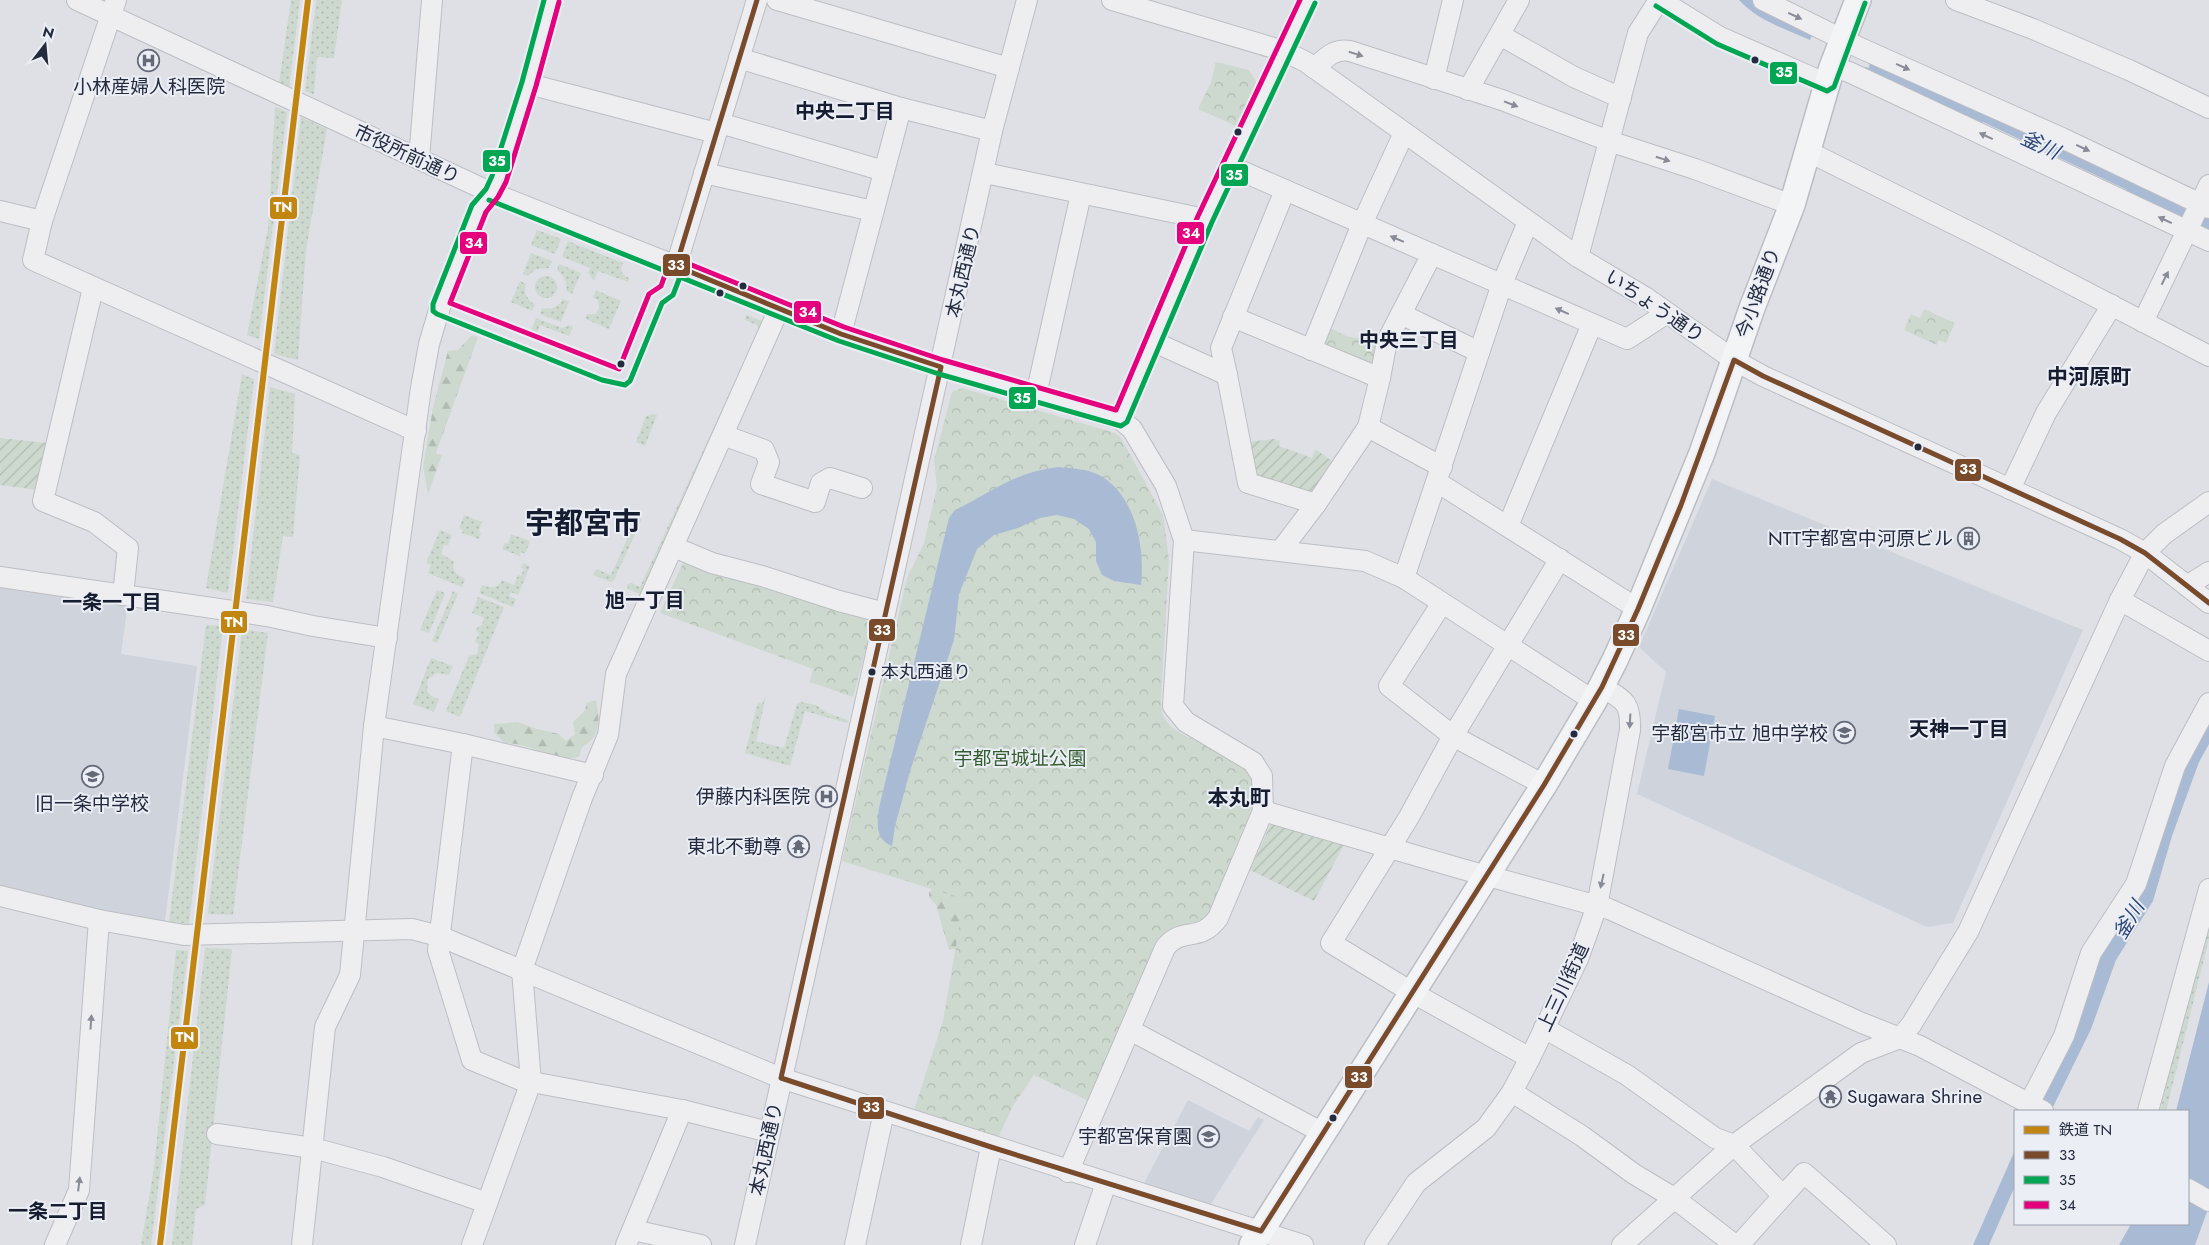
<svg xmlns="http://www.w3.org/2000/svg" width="2209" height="1245" font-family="Jost,'Noto Sans JP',sans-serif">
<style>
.built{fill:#cfd3dc}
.grass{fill:url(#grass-dots)}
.forest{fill:url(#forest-firs)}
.park{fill:url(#park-crowns)}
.garden{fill:url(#garden-furrows)}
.water{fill:#a9bad4}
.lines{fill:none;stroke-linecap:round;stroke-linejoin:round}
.river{stroke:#a9bad4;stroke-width:29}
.minor-casing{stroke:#bcbec3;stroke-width:22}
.major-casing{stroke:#bbbdc3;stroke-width:28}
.minor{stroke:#eeeef1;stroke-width:20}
.major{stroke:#f3f4f5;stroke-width:25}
.bus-1-casing{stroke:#ebeef5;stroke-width:9}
.bus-2-casing{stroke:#ebeef5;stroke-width:9}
.bus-3-casing{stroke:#ebeef5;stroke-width:9}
.bus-1{stroke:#7a4b2a;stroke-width:5}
.bus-2{stroke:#00a651;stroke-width:5}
.bus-3{stroke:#e5007d;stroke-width:5}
.rail-1-casing{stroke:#ebeef5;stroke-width:10}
.rail-1{stroke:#c18510;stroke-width:6}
.oneway{fill:#898c98}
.bus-dot{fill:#242b3f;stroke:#ebeef5;stroke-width:2}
.labels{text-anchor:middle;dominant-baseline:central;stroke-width:4;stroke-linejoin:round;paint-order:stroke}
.bus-label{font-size:18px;fill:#242b3f;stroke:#ebeef5;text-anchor:start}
.poi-label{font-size:19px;fill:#242b3f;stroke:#ebeef5;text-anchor:end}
.street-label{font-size:19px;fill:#242b3f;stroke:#ebeef5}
.park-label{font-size:19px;fill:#345d30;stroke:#ebeef5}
.neighbourhood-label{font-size:20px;font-weight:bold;fill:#161d30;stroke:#ebeef5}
.water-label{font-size:20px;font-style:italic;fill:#2a4577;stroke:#ebeef5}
.quarter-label{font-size:21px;font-weight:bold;fill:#161d30;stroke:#ebeef5}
.town-label{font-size:29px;font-weight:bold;fill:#161d30;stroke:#ebeef5}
.line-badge{stroke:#ebeef5;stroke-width:2}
.badge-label{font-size:14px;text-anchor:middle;font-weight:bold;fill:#fff}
</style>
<defs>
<pattern id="grass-dots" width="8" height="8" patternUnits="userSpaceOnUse" patternTransform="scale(1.25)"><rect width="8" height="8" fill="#cdd9ce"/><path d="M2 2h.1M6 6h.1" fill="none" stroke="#b0bab2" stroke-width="1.8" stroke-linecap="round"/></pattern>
<pattern id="forest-firs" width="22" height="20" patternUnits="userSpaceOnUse" patternTransform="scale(1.25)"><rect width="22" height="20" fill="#cdd9ce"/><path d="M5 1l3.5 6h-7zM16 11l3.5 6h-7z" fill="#b0bab2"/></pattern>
<pattern id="park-crowns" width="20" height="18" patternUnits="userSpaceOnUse" patternTransform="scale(1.25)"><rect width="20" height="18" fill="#cdd9ce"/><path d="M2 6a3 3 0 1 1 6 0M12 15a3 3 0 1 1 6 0" fill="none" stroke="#b0bab2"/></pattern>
<pattern id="garden-furrows" width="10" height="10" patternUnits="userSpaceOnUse" patternTransform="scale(1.25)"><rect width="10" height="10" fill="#cdd9ce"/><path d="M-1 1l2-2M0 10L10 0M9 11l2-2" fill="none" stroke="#b0bab2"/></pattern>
</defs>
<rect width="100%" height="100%" fill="#dee0e5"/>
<g class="built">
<path d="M1712 479 2083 630 1953 923 1927 927 1637 794 1666 672 1639 647Z"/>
<path d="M0 584 128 603 121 654 197 666 165 921 87 907 0 887Z"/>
<path d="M1188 1100 1249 1131 1258 1117 1264 1120 1209 1207 1143 1185Z"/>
</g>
<g class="grass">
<path d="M291 0H300L289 88 279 83Z"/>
<path d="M316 0H342L334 58 317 57 314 95 305 91Z"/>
<path d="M275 107 287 112 259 339 247 335 268 228Z"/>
<path d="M301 117 327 129 306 250 298 360 274 354Z"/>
<path d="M537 230 561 239 555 254 531 245Z"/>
<path d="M568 241 623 263 621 269 623 275 629 278 628 282 598 271 594 281 588 273 590 268 562 257Z"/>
<path d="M531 253 552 261 549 268 536 269 528 276 523 274Z"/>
<path d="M559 264 581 273 572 294 566 291C568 283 564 275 557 270Z"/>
<circle cx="546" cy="287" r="11"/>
<path d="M520 281 526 284C523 293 527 299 535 305L532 311 511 302Z"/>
<path d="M596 290 621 301 609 329 585 319 587 314H595L599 309 598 300 593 298Z"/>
<path d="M563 299 569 301 561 322 540 314 542 308C551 310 559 307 563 299Z"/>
<path d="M746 315 762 321 765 328 642 595 628 589 627 585 631 583 640 587 759 329 757 325 745 320Z"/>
<path d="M536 318 562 328 569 325 573 327 569 336 540 325 535 338 529 336Z"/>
<path d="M242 374 254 379 228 593 206 588Z"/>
<path d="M270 387 295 394 292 453 300 455 293 537 283 536 273 602 246 599Z"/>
<path d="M653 414 657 415 645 446 636 442 646 416Z"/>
<path d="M464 515 482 522 479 531 481 533 479 539 462 533 463 530 459 528Z"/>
<path d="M637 517 642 519 614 580 611 582 593 575 596 569 611 575Z"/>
<path d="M440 530 452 535 448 546 444 545 441 554 454 561C451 570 457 575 465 579L462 587 428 573 431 565 426 563Z"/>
<path d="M511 534 530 541 525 554 521 552 520 556 502 549 505 543 508 544Z"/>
<path d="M523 563 530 566 518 595 511 592 509 596 516 599 513 607 479 593 482 585C490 588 498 589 502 580L514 585 518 575 521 576 524 569 521 568Z"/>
<path d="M437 590 445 593 429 633 420 630Z"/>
<path d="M453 591 458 594 437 643 432 641Z"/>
<path d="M478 597 504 607 460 717 446 711 469 656 477 654 479 645 475 641 479 634 475 629 482 625 484 618 472 613Z"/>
<path d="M206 625 223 626 189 924 169 922Z"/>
<path d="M242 629 268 633 233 915 208 914Z"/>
<path d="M431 658 453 666 449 675 437 673 428 679 427 691 431 696 439 699 434 712 413 704Z"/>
<path d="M766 695 756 741 784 748 797 704 801 702 816 705 827 713 848 720 847 723 805 711 790 766 745 753 758 702 762 704Z"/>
<path d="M2209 911V939L2166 1111H2160Z"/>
<path d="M205 948 232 949 205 1205 196 1209 192 1245H172Z"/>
<path d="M176 950 188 951 151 1245H141L154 1168Z"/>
</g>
<g class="forest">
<path d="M472 335 478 337 436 453 442 455 428 494 423 467 433 407 448 351 458 350Z"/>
<path d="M596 700C600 719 601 737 582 747L579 757C557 762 540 749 520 745 515 743 509 744 504 743L494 732V724L518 722 537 729 559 734 566 741 575 734 573 722 585 710 587 703Z"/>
<path d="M938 884 961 890 969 906 959 948 949 950 936 905 929 897V892Z"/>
</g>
<g class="park">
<path d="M1216 62 1249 70 1257 84 1236 126 1198 109 1211 82Z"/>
<path d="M1924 309 1955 323 1946 343 1939 340 1937 345 1904 330 1911 314 1920 318Z"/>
<path d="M1330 328 1346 336 1381 343 1376 369 1322 349 1327 330Z"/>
<path d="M962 388 1115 433 1121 438 1163 515 1169 560 1161 700C1161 707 1162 716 1167 722 1185 745 1252 753 1256 782 1260 806 1219 892 1209 919L1163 934 1093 1103 1034 1075 1013 1106 997 1140 972 1133 973 1128 913 1113 943 1021 964 899 842 861 907 578 924 543 937 487 934 460 952 392Z"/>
<path d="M686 556 875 615 853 697 810 682 813 669 660 613Z"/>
</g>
<g class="garden">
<path d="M0 438 47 443 38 490 0 485Z"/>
<path d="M1274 439 1280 441 1279 446 1312 458 1315 449 1338 465 1315 497 1254 476 1247 442Z"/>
<path d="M1271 823 1344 845 1314 901 1250 870Z"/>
</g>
<g class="water">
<path d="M1739 0H1753L1814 31 1810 40C1786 29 1758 21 1739 0Z"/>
<path d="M1870 61 2180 202 2176 213 1983 122 1982 124 1864 70 1865 67 1869 68Z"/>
<path d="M1058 467C1072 468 1087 469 1099 475 1136 495 1145 548 1141 585L1114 581 1102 575 1096 561V542L1089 529 1074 519 1057 515 1040 518 1018 528 994 535 977 549 959 594 954 640 911 768 895 826 892 846C875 840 877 823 879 808L949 518 955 510C994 491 1012 473 1058 467Z"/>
<path d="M1679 709 1715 716 1704 776 1668 769Z"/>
<path d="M2209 715V744L2199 762 2172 836 2153 901 2116 960 2091 1029 2051 1111H2034L2179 770Z"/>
<path d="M2209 982V1206L2195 1245H2119L2131 1224H2188V1111H2176Z"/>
<path d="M2015 1150V1186L1989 1245H1973Z"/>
</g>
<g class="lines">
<path class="river" d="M2141 191 2209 222"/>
<defs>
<g id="minor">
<path d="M77 0 492 193 676 266 841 334 941 367 1120 419 1132 429 1166 486 1184 540 1173 706 1186 722 1253 762 1262 776 1263 811 1218 918C1199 944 1181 926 1165 948L1068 1172"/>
<path d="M116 0 42 221 33 260 416 431"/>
<path d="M777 0 1009 68"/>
<path d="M1112 0 1284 51 1306 62 1578 257 1645 297 1734 360 1763 376 2120 539 2145 553 2209 603"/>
<path d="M1660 0 1720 37 1827 84"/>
<path d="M1763 0 1858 47 2062 138 2209 208"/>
<path d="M1956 0 2033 29 2129 70 2209 108"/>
<path d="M1500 35 1574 77 1621 98"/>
<path d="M739 58 901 108 992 131"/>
<path d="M1832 67 1849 72 2209 241"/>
<path d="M1314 68C1326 58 1334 48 1350 51L1502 100 1609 141 1695 169 1792 205"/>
<path d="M1434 79 1453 0"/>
<path d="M529 84 716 133"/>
<path d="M1468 90 1519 0"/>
<path d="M720 123 884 171"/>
<path d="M1807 151 1988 241 2209 356"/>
<path d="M419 159 432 0"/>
<path d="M1230 166 1627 339 1667 313"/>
<path d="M704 173 873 211"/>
<path d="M985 173 1205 219"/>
<path d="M0 211 42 221"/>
<path d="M1578 257 1638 33 1659 0"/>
<path d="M676 266 757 0"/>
<path d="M93 288 43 501 94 522 128 548 123 595"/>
<path d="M1401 314 1479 352"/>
<path d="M1233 317 1380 378 1368 427 1316 504 1281 550"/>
<path d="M2143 322 2209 185"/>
<path d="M841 334 901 108"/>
<path d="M1152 341 1227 375 1248 483 1316 504"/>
<path d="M1311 350 1362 224 1404 133"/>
<path d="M1227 375 1221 348 1285 190"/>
<path d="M1380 378 1387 341 1432 254"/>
<path d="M1036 395 1081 194"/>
<path d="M1120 419 1205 219 1308 0"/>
<path d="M1368 427 1442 467"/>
<path d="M723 435 764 450 769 462 761 484 815 502 821 483 830 478 862 488"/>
<path d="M1437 482 1638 609"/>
<path d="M2010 489 2046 413 2112 305"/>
<path d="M1508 526 1592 324"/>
<path d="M1184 540 1365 561 1404 578 1594 701"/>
<path d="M674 547 712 563 762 576 839 601 885 613"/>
<path d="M0 577 267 616 313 626 387 638"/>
<path d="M1404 578 1502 284 1528 222"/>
<path d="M2187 586 2209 572"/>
<path d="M2120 600 2209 651"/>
<path d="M1442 603 1389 686 1453 736 1544 785"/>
<path d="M374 726 463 744 593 775"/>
<path d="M463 744 438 950 472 1060 521 1080 682 1110 769 1132"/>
<path d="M1263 811 1462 869 1609 909 1862 1023 1920 1046 2043 1111"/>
<path d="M0 896 99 920 184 935 412 929 439 936 781 1078 1303 1245"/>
<path d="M1544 1028 1627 1075 1715 1138 1734 1145 1783 1196 1739 1245"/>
<path d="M1130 1030 1323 1133"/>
<path d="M1530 1058 1413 993 1331 943 1409 817 1453 736 1560 559"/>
<path d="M1512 1092 1582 1136 1634 1174 1674 1198 1735 1245"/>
<path d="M2029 1104 2064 1036 2091 953 2136 884 2175 766 2209 703"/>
<path d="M2148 1111 2209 889"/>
<path d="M217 1134 313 1148 383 1167 487 1203"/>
<path d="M2188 1189 2209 1201"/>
<path d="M1783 1196 1804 1173 1886 1245"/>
<path d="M633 1230 701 1245"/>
<path d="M55 1245 79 1190 99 920"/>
<path d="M302 1245 325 1027 350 975 374 726 421 388 429 344 440 307 479 208 492 193 499 179 529 84 552 0"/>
<path d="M472 1245 531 1082 522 970 582 798 608 735 616 674 779 309"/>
<path d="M626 1245 682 1110"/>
<path d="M745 1245 992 131 1027 0"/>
<path d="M855 1245 884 1112"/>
<path d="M971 1245 991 1147"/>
<path d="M1085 1245 1106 1183"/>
<path d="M1375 1245 1416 1183 1486 1128 1512 1092 1530 1058 1578 959 1597 906 1630 730C1631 702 1624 700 1602 687"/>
<path d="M1622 1245 1734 1145 1861 1053 1900 1038 1911 1025 1968 932 2120 600 2145 553 2164 534 2209 502"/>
</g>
<path id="major" d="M1252 1245 1544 785 1594 701 1615 660 1638 609 1702 453 1752 308 1792 205 1832 67 1858 0"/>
</defs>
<use href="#minor" class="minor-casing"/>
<use href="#major" class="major-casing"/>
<use href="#minor" class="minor"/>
<use href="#major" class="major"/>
<defs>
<path id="bus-1" d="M757 0 676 266 841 334 941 367 781 1078 991 1147 1261 1231 1544 785 1602 687 1638 609 1681 505 1734 360 1763 376 2120 539 2145 553 2209 603"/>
<g id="bus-2">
<path d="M544 0 522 82 492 176 486 189 472 205 433 304V311L437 314 602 380 625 385 630 381 662 303 673 295 683 269"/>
<path d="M1656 6 1717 44 1827 91 1834 87 1865 3"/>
<path d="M489 200 839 341 939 374 1121 426 1127 422 1212 222 1315 3"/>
</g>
<path id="bus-3" d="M559 2 536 86 506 182 498 197 486 212 450 303 619 369 649 294 661 286 670 261 677 259 844 327 943 360 1116 410 1198 216 1300 0"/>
</defs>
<use href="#bus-1" class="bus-1-casing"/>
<use href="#bus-2" class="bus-2-casing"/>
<use href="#bus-3" class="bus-3-casing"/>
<use href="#bus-1" class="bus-1"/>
<use href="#bus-2" class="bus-2"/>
<use href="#bus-3" class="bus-3"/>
<defs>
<path id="rail-1" d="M160 1245 308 0"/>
</defs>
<use href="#rail-1" class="rail-1-casing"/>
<use href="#rail-1" class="rail-1"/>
</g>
<defs><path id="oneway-solid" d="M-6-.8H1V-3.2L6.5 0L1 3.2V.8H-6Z" transform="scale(1.25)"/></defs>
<g class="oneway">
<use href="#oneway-solid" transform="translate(1795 16) rotate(25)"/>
<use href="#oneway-solid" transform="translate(1356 54) rotate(17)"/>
<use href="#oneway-solid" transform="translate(1903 67) rotate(24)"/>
<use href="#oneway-solid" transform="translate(1511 104) rotate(21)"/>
<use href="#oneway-solid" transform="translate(1986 136) rotate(-155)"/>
<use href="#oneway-solid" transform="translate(2083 148) rotate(25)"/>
<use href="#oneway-solid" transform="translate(1663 159) rotate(18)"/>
<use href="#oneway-solid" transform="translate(2165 220) rotate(-155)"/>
<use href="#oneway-solid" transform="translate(1397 239) rotate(-157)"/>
<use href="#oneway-solid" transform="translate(2165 278) rotate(-63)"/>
<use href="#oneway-solid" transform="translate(1562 311) rotate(-156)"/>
<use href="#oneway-solid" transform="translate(1630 721) rotate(93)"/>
<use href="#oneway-solid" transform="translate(1602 881) rotate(103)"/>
<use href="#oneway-solid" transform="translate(91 1022) rotate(-86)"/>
<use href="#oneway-solid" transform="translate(79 1184) rotate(-83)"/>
</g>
<defs>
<symbol id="hospital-ring" viewBox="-11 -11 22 22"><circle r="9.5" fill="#ebeef5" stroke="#656a79" stroke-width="1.5"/><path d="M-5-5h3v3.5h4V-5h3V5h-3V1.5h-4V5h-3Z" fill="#656a79"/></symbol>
<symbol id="building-ring" viewBox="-11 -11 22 22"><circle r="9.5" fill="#ebeef5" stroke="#656a79" stroke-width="1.5"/><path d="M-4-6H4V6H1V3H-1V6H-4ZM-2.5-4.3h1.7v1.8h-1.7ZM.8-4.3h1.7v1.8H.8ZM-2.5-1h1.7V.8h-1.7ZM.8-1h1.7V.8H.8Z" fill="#656a79"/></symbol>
<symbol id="school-ring" viewBox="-11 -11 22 22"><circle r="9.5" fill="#ebeef5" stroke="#656a79" stroke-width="1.5"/><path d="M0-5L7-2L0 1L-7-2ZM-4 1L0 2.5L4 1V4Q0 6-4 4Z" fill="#656a79"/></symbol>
<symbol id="temple-ring" viewBox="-11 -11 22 22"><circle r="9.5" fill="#ebeef5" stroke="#656a79" stroke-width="1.5"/><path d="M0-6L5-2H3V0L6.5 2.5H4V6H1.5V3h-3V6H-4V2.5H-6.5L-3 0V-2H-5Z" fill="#656a79"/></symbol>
</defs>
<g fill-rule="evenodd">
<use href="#hospital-ring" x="136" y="48" width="25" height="25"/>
<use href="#building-ring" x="1956" y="526" width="25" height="25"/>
<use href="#school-ring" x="1832" y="720" width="25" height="25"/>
<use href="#school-ring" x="80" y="764" width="25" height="25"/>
<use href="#hospital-ring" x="814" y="784" width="25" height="25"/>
<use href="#temple-ring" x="786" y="834" width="25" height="25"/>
<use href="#temple-ring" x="1818" y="1084" width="25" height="25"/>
<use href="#school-ring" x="1196" y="1124" width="25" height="25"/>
</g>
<g class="bus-dot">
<circle cx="1755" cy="60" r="4.5"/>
<circle cx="1238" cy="132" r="4.5"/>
<circle cx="743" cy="286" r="4.5"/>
<circle cx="720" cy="293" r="4.5"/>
<circle cx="621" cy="364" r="4.5"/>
<circle cx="1918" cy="447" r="4.5"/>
<circle cx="872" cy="672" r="4.5"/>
<circle cx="1574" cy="734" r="4.5"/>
<circle cx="1333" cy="1118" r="4.5"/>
</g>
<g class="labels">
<g class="bus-label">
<text x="881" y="672">本丸西通り</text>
</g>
<g class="poi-label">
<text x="149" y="86" text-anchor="middle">小林産婦人科医院</text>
<text x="1953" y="538">NTT宇都宮中河原ビル</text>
<text x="1828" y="733">宇都宮市立 旭中学校</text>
<text x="810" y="796">伊藤内科医院</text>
<text x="92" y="803" text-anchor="middle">旧一条中学校</text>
<text x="782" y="846">東北不動尊</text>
<text x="1847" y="1096" text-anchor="start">Sugawara Shrine</text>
<text x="1192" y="1136">宇都宮保育園</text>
</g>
<g class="street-label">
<text transform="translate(407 154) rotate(25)">市役所前通り</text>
<text transform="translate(963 271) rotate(-77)">本丸西通り</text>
<text transform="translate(1758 293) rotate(-70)">今小路通り</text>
<text transform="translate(1655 306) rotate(34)">いちょう通り</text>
<text transform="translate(1563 987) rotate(-65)">上三川街道</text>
<text transform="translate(766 1149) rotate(-78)">本丸西通り</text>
</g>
<g class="park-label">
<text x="1020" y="758">宇都宮城址公園</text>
</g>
<g class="neighbourhood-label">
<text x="845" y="111">中央二丁目</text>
<text x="1409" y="340">中央三丁目</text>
<text x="645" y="600">旭一丁目</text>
<text x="112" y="602">一条一丁目</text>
<text x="1959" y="729">天神一丁目</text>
<text x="58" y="1211">一条二丁目</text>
</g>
<g class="water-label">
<text transform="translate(2040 145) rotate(25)">釜川</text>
<text transform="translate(2129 920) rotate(-59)">釜川</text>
</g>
<g class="quarter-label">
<text x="2089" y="377">中河原町</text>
<text x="1239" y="798">本丸町</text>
</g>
<g class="town-label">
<text x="583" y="523">宇都宮市</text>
</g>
</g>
<g class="line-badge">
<rect x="1769" y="61" width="29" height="24" rx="5" fill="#00a651"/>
<rect x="482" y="149" width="29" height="24" rx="5" fill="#00a651"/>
<rect x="1220" y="163" width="29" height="24" rx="5" fill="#00a651"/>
<rect x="269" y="196" width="29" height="24" rx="5" fill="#c18510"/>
<rect x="1176" y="221" width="29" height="24" rx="5" fill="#e5007d"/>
<rect x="459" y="231" width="29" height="24" rx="5" fill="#e5007d"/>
<rect x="662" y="253" width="29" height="24" rx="5" fill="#7a4b2a"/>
<rect x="793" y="300" width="29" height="24" rx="5" fill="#e5007d"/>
<rect x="1008" y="386" width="29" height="24" rx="5" fill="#00a651"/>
<rect x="1954" y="458" width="28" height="24" rx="5" fill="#7a4b2a"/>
<rect x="220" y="610" width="28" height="24" rx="5" fill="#c18510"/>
<rect x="868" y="618" width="28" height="24" rx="5" fill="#7a4b2a"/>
<rect x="1612" y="623" width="28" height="24" rx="5" fill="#7a4b2a"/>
<rect x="170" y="1026" width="29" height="24" rx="5" fill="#c18510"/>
<rect x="1344" y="1065" width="29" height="24" rx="5" fill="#7a4b2a"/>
<rect x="857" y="1096" width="28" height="24" rx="5" fill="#7a4b2a"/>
</g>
<g class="badge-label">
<text x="1784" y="77">35</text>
<text x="497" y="166">35</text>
<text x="1234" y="180">35</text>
<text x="283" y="212">TN</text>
<text x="1191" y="238">34</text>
<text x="474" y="248">34</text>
<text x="676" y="270">33</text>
<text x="808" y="317">34</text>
<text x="1022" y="403">35</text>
<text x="1968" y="474">33</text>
<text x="234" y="627">TN</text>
<text x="882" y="635">33</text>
<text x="1626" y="640">33</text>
<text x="185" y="1042">TN</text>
<text x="1359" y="1082">33</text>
<text x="871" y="1112">33</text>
</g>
<rect x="2014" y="1110" width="175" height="115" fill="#ebeef5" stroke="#9ba0ac"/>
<rect x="2024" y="1126" width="25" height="8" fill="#c18510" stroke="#9ba0ac"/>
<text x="2059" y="1135" font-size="15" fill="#242b3f">鉄道 TN</text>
<rect x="2024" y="1151" width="25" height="8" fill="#7a4b2a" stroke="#9ba0ac"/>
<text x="2059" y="1160" font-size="15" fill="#242b3f">33</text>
<rect x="2024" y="1176" width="25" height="8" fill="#00a651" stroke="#9ba0ac"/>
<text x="2059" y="1185" font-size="15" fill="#242b3f">35</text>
<rect x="2024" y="1201" width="25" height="8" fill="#e5007d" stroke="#9ba0ac"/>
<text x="2059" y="1210" font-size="15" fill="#242b3f">34</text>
<g transform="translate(45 45) rotate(16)" stroke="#ebeef5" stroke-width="4" paint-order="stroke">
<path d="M0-4L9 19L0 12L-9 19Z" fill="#242b3f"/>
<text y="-8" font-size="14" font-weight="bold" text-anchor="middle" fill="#242b3f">N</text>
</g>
</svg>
